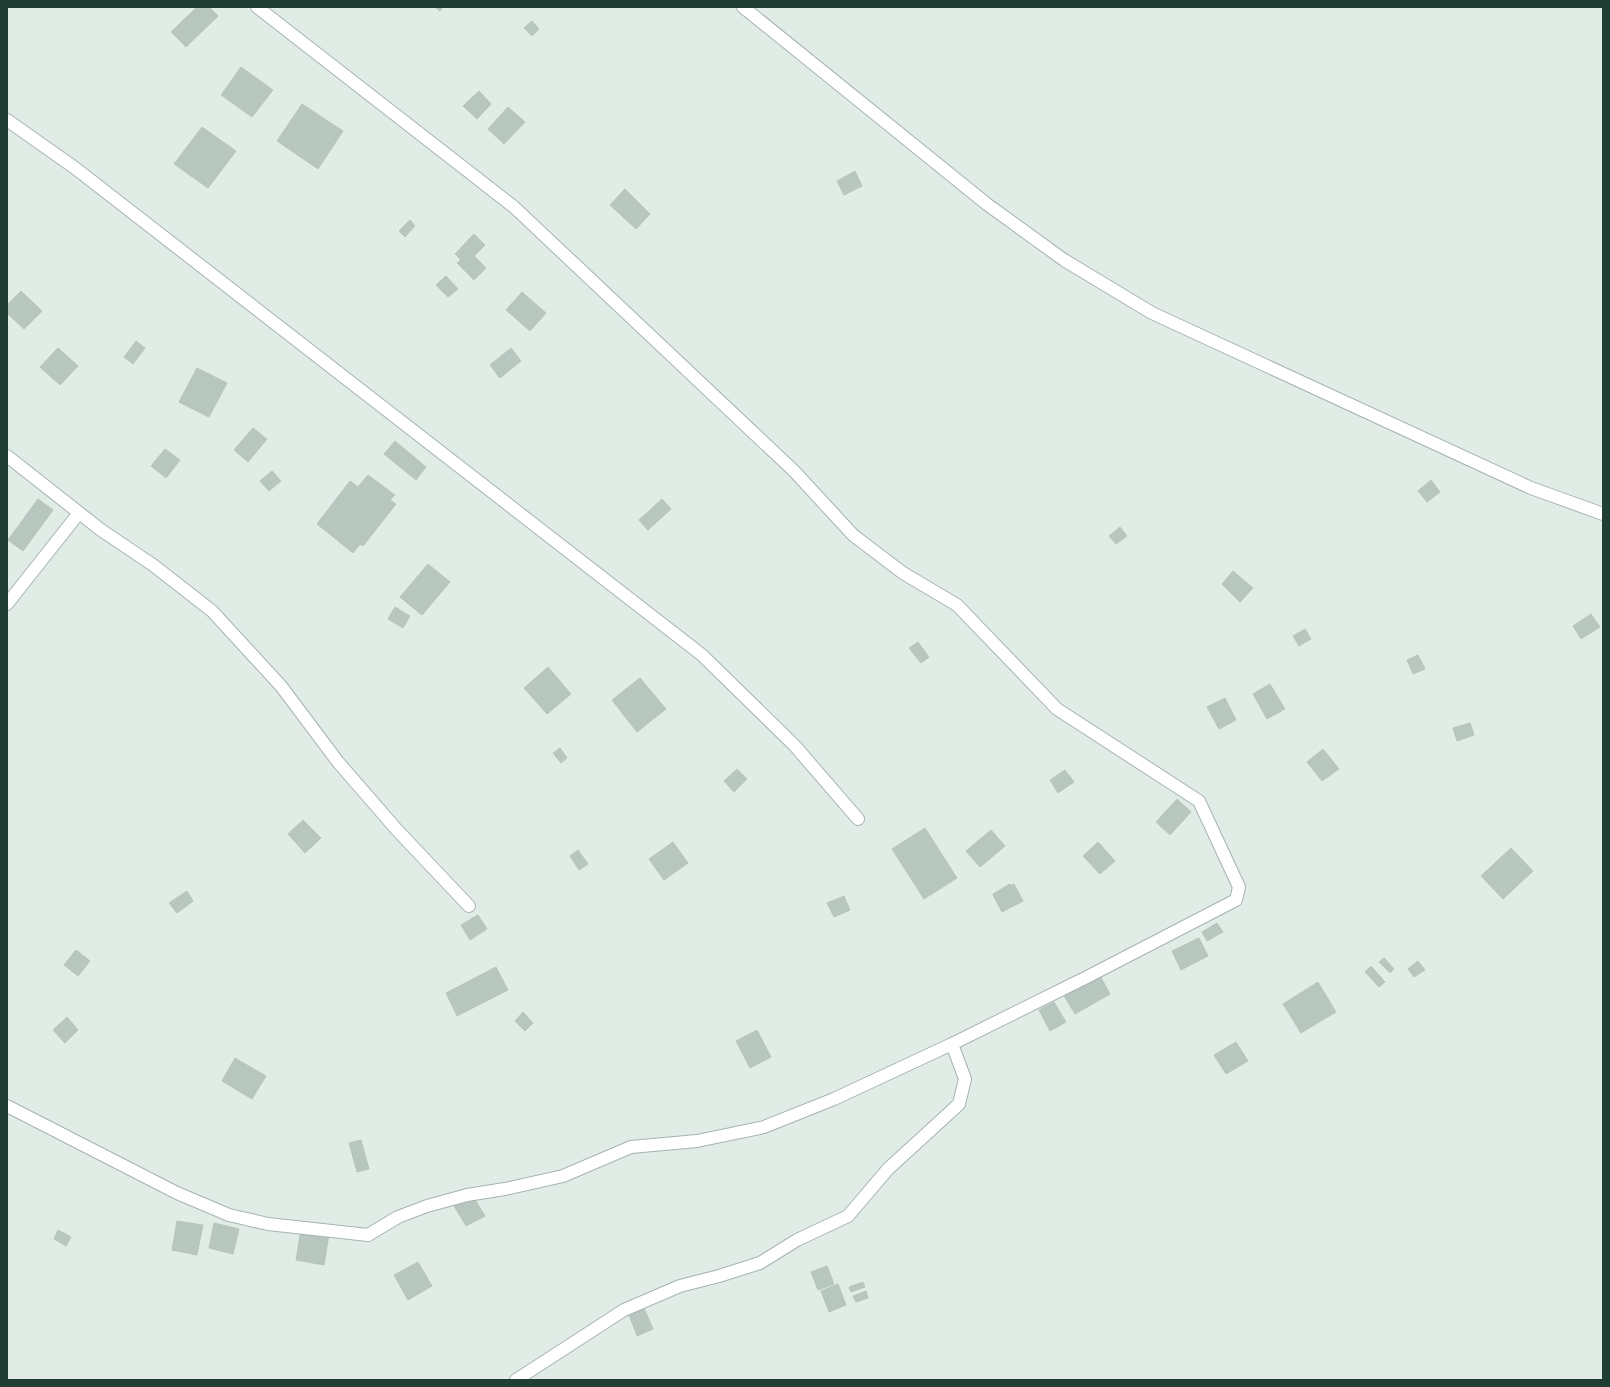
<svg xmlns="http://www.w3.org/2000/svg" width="1610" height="1387" font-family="'Fira Sans Condensed',sans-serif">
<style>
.building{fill:#b7c7bf;stroke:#b4c6bd}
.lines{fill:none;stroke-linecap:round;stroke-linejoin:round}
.minor-casing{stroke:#a4b4ae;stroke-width:14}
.minor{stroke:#fff;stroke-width:12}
</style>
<rect width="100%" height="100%" fill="#e2ece7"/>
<g class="building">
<path d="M197 7H209L218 16 186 47 171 32Z"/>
<path d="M435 7H443L440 11Z"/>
<path d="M532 21 539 29 532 36 524 28Z"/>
<path d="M241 67 273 90 252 117 221 95Z"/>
<path d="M479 91 491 104 477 119 463 106Z"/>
<path d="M302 104 343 131 318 169 277 141Z"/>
<path d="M508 107 525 122 504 144 488 129Z"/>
<path d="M202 127 236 151 208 188 174 164Z"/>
<path d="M855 171 862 186 844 195 837 181Z"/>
<path d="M625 189 650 214 636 229 610 205Z"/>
<path d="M410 220 415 226 405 237 399 231Z"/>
<path d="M474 234 485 245 474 256 486 268 474 280 457 263 461 260 455 254Z"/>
<path d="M446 276 458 289 448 297 436 285Z"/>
<path d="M21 291 42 311 24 329 7 313V305Z"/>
<path d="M522 292 546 313 530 331 506 310Z"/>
<path d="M136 341 145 348 133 364 124 357Z"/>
<path d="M58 348 78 366 60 385 40 367Z"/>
<path d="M511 348 521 361 500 378 490 365Z"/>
<path d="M197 368 227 383 209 417 179 402Z"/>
<path d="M253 428 267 439 248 462 234 450Z"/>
<path d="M395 441 426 467 416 480 384 454Z"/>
<path d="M165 449 180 460 166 478 151 466Z"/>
<path d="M272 471 281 481 269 491 260 481Z"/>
<path d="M368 475 395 495 390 500 396 504 363 546 360 544 353 553 317 524 350 481 358 487Z"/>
<path d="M1431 480 1440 492 1427 502 1418 491Z"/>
<path d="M38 499 53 510 23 551 8 540Z"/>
<path d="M662 499 671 509 648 530 639 520Z"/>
<path d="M1120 527 1127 536 1116 544 1109 536Z"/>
<path d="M428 564 450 582 422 615 400 597Z"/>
<path d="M1233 571 1253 588 1240 602 1222 584Z"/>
<path d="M395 607 410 616 403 628 388 619Z"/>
<path d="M1591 614 1600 627 1581 639 1573 626Z"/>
<path d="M1305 629 1311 639 1299 646 1293 636Z"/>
<path d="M918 642 929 657 921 663 909 648Z"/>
<path d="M1418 655 1425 669 1413 674 1407 660Z"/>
<path d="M548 667 571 694 547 714 524 688Z"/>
<path d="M640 678 666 709 637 732 612 700Z"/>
<path d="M1270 684 1285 709 1267 719 1253 694Z"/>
<path d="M1225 698 1236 720 1219 729 1207 707Z"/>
<path d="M1470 723 1474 735 1457 741 1453 728Z"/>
<path d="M560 748 567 758 561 763 553 753Z"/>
<path d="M1323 749 1339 769 1322 781 1307 762Z"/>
<path d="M737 769 747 779 734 792 724 781Z"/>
<path d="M1065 770 1074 782 1058 793 1050 780Z"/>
<path d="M1177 799 1191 812 1170 835 1156 822Z"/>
<path d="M303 820 321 838 305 853 288 834Z"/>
<path d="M925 828 957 878 924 899 892 849Z"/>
<path d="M991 830 1005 846 980 867 966 851Z"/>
<path d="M673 842 688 863 664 880 649 859Z"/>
<path d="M1098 842 1115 861 1100 874 1083 856Z"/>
<path d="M1511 848 1533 871 1503 899 1481 876Z"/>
<path d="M578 850 588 864 579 870 570 856Z"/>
<path d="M1010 884 1018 898 1001 908 993 894Z"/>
<path d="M1014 884 1023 901 1002 912 993 895Z"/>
<path d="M187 891 193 901 177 913 169 903Z"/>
<path d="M844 896 850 910 834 917 827 903Z"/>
<path d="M478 915 487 929 470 940 461 925Z"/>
<path d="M1217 923 1223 932 1207 941 1202 932Z"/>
<path d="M1199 938 1208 956 1181 970 1172 951Z"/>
<path d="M76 950 90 961 78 976 64 965Z"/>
<path d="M1384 958 1394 969 1390 973 1379 962Z"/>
<path d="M1418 961 1425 970 1414 977 1408 969Z"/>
<path d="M1371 966 1385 982 1379 987 1365 972Z"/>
<path d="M496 967 508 990 457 1016 446 993Z"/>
<path d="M1099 974 1110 994 1075 1014 1063 994Z"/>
<path d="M1318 982 1336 1012 1301 1033 1283 1004Z"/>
<path d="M1054 1002 1066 1022 1050 1031 1039 1010Z"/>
<path d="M523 1012 533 1023 525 1031 515 1021Z"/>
<path d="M67 1017 78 1030 65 1043 53 1030Z"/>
<path d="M757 1030 771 1057 750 1068 736 1041Z"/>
<path d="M1236 1042 1248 1061 1226 1074 1214 1055Z"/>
<path d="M235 1058 266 1076 252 1099 222 1081Z"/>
<path d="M361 1140 369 1169 357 1172 349 1143Z"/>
<path d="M472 1195 485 1216 466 1226 454 1206Z"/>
<path d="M177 1221 203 1225 197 1255 172 1250Z"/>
<path d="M214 1223 239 1229 233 1254 209 1248Z"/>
<path d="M301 1229 329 1234 324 1265 296 1260Z"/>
<path d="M58 1230 71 1237 66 1246 54 1239Z"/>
<path d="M418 1262 432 1286 408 1300 394 1275Z"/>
<path d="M827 1266 834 1284 818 1290 811 1272Z"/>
<path d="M863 1282 865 1287 851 1292 849 1287Z"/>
<path d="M838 1284 846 1305 829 1312 821 1291Z"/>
<path d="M866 1291 868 1298 856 1302 853 1296Z"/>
<path d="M643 1306 653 1329 637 1336 628 1312Z"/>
</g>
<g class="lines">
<defs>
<g id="minor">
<path d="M743 7 988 205 1064 260 1152 313 1531 488 1603 514"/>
<path d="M7 120 75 168 702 655 795 746 858 819"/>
<path d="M7 456 101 530 153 565 212 611 281 686 338 762 397 830 469 906"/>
<path d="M7 604 79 513"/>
<path d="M7 1106 177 1193 229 1215 268 1224 368 1235 398 1217 427 1206 467 1195 505 1189 563 1176 631 1147 697 1141 764 1127 834 1099 952 1044 1087 977 1236 900 1239 887 1199 801 1057 709 957 605 903 573 853 535 794 471 514 207 257 7"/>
<path d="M516 1380 624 1310 680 1286 719 1276 760 1263 797 1240 848 1216 888 1169 959 1104 965 1079 952 1044"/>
</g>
</defs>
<use href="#minor" class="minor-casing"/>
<use href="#minor" class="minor"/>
</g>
<rect width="1610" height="1387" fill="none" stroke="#213e34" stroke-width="16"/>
</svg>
